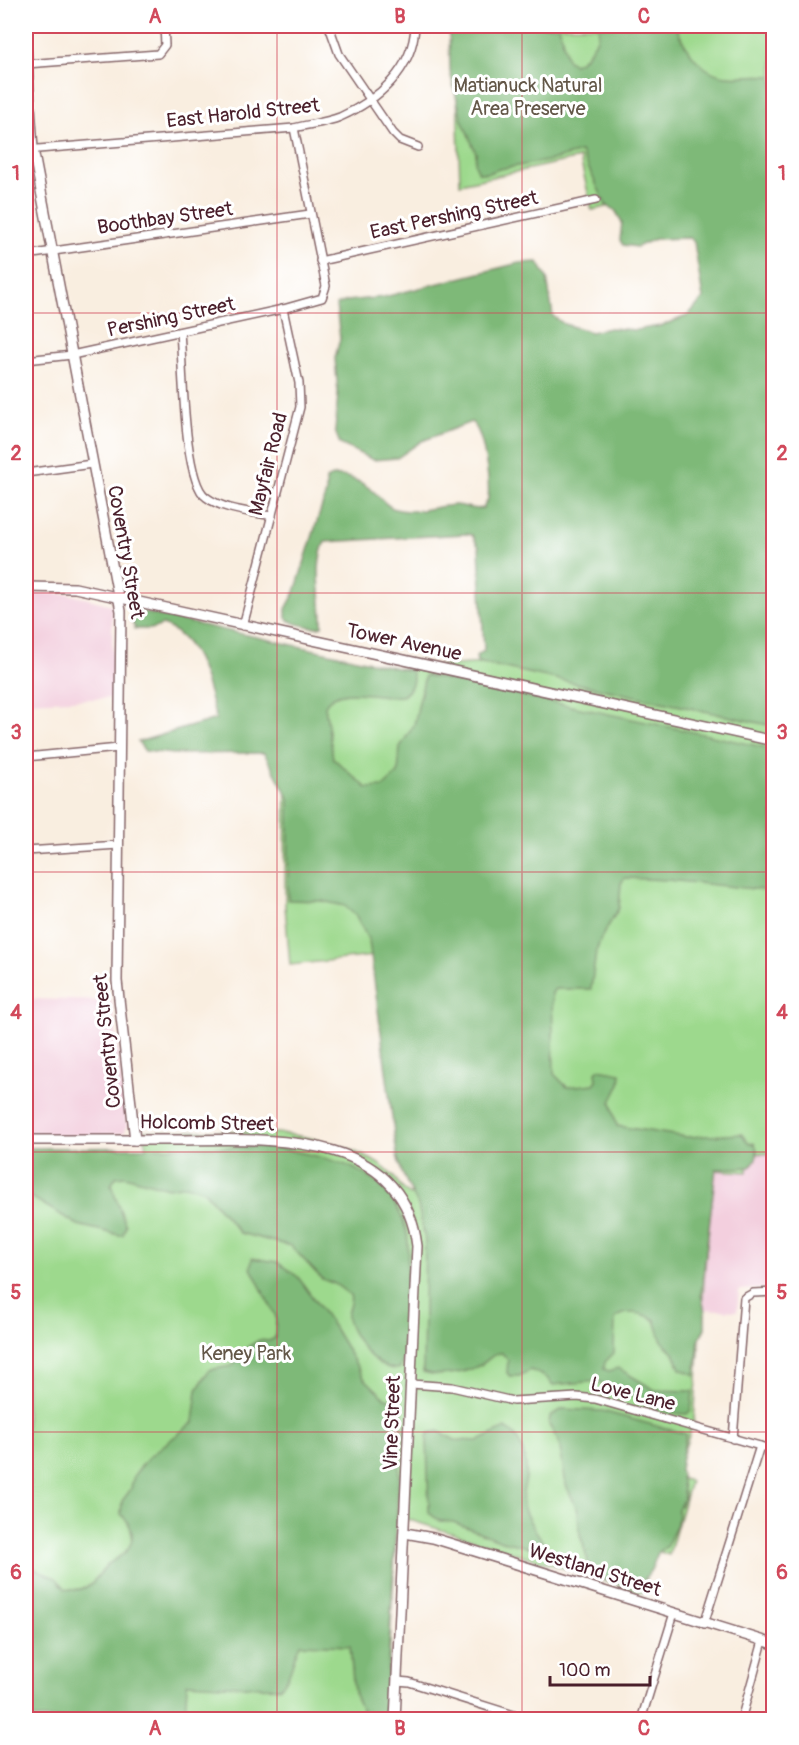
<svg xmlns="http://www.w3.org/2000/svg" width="799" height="1745" font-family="Pangolin,sans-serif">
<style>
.built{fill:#f3cfde}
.green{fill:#9dd98d;stroke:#747c5c;stroke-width:1.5}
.forest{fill:#7eb978;stroke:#646c52;stroke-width:1.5}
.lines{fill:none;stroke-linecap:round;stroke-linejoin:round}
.street-casing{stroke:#87676a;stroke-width:10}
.secondary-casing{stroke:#87676a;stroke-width:12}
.street{stroke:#fff;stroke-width:7}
.secondary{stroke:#fff;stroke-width:9}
.grid{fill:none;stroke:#d1495b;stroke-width:1.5;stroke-opacity:0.55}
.labels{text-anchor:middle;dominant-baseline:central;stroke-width:6;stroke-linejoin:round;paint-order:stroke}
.park-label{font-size:20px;fill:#635748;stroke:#fff}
.street-label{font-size:20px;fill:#4a1f2b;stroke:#fff}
.neatline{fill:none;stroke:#d1495b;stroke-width:2}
.grid-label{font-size:20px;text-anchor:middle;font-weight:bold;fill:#d1495b}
</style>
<rect width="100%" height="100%" fill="#fff"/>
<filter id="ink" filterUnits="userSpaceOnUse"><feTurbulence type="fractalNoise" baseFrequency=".0167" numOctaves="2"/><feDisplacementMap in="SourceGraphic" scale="12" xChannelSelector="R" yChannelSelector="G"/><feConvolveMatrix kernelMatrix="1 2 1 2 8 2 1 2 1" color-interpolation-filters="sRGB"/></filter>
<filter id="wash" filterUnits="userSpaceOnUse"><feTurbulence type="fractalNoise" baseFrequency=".008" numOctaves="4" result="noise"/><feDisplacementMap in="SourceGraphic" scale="24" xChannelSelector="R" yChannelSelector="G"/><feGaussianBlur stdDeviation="1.35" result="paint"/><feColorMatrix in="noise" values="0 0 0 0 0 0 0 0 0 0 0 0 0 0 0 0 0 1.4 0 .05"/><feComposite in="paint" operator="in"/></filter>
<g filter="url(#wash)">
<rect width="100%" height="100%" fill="#f9eee0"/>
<g class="built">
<path d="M26 592 68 594 112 605 113 698 26 702Z"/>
<path d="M26 999 112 1001 127 1126 124 1133 95 1136H26Z"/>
<path d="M749 1153 773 1154V1288L739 1290 737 1311 702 1309 712 1170 747 1171Z"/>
</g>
<path class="green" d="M455 26H773V1154L749 1153 747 1172 712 1170 694 1421 675 1477 690 1481 669 1555 654 1550 643 1593 397 1516 386 1719H26V1151L146 1149 144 1131C216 1132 300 1123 366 1157 376 1161 385 1168 392 1175 399 1182 403 1192 411 1195L382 955 290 965 285 906 286 737 281 701 392 669 516 661 644 331 726 313 687 190 592 210 580 158 460 184Z"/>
<g class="forest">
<path d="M449 26H559L567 59 574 64C585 61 602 37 598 26H676C684 47 701 74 727 76 743 78 757 73 773 77V726L477 662 476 656 484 651 479 547 472 535 466 534 325 542C313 566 323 600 322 626 314 629 292 624 286 618V609L295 592 326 493V479C340 470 362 482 373 491 381 497 384 505 395 509 416 515 434 506 455 505 465 505 472 511 483 508L488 499C490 485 484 429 471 422L422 441 397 458 373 460 340 444 335 431 338 393 335 358 340 339 336 305 347 301 384 297 519 263 538 262 547 278 553 316 564 324 591 332 610 328 636 330 660 326 687 316 703 299 694 242 690 238 655 239 637 247 623 245 620 240 622 222 615 210 606 205 581 152 548 161 499 169 489 173H479L475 164 476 153 462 120 450 72Z"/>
<path d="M138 611 411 671C416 680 410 692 402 696 381 699 337 682 325 706L333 758 367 788 383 787 398 773 400 747 414 725 425 675 773 749V891L668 880 625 878 621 883 619 908 601 938 596 952 591 989H555L552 993 554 1074 567 1087 594 1084 597 1080 596 1072 599 1069 621 1073 620 1084 611 1102 617 1126 687 1137 742 1134 748 1142 755 1144C760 1154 756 1160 750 1167L716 1169 701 1294 705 1311V1328L699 1340 695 1375 680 1369 674 1353 662 1342 655 1320C644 1313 625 1309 615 1319L614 1353 605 1362 604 1369 609 1371 618 1368 655 1390 693 1391 691 1410 687 1414 669 1413 646 1405 631 1395 614 1392 598 1381 552 1385 547 1378 531 1370 519 1376H510L507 1373 508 1360 502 1353C493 1353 490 1359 482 1364 466 1373 442 1378 423 1372L425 1239 418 1205 402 1173 397 1155 369 941 356 916 345 906 322 901 288 900 289 798 264 753 173 754 145 751 138 742 216 719C207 685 199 639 163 625L151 629H135L132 620Z"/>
<path d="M273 1147C319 1157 373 1162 397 1208 403 1220 408 1230 408 1243L405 1355 400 1368C380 1376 349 1335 347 1318 346 1309 353 1304 350 1295L335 1284 322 1279 291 1246 240 1233 204 1191 186 1185 168 1188 125 1176 116 1177 111 1185 126 1226 123 1235H119L78 1225 26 1194V1148Z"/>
<path d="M252 1258 277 1262 298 1277 333 1326 364 1378 385 1398 400 1401 403 1404 386 1699 387 1719H358L362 1710 354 1693 350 1646 301 1644C293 1651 293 1678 279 1688L187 1683 185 1719H26V1565L56 1578 66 1589C91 1593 94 1579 107 1565 113 1560 121 1557 126 1551 137 1539 131 1523 121 1514L122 1501 131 1489 134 1475 149 1457 193 1422 197 1390 209 1370 232 1366 249 1346 259 1340 269 1341 275 1338 276 1317 251 1268Z"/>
<path d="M563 1409 602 1411 686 1434 680 1469 684 1497 678 1510 677 1525 666 1547 658 1553 651 1570 638 1588 592 1576 579 1530 578 1511 566 1485 559 1442 549 1425 550 1416Z"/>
<path d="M505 1428C521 1434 528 1462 526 1478 524 1487 521 1497 523 1506 527 1521 537 1531 544 1544L537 1549 502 1541 453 1522 440 1521 429 1513 427 1437 429 1433 438 1431 455 1440 479 1441Z"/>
</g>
</g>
<g filter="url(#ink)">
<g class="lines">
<defs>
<g id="street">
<path d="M329 26 339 54 393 133 400 140 418 147"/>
<path d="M26 64 158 54 165 45 164 26"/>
<path d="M26 150 294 128C309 124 325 123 340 117 378 100 413 70 415 26"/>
<path d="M26 255 310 214"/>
<path d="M320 261 596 200"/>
<path d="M180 332C183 363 183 481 206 497 223 510 252 512 272 516"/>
<path d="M26 360 72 355 283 309 322 298 326 286 294 128"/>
<path d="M26 473 92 464"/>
<path d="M243 626 300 407 299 383 283 309"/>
<path d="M26 757 119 748"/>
<path d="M26 851 119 845"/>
<path d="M411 1384 452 1387 513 1401 577 1397 595 1399 774 1450"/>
<path d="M733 1439 744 1298 753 1293 774 1292"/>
<path d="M704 1624 760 1446"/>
<path d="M397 1681 409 1682 530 1720"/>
<path d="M641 1720 674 1613"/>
<path d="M741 1720 763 1641"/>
</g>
<g id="secondary">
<path d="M26 47 33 149 121 611 117 981 135 1140"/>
<path d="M26 587 75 588 774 741"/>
<path d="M26 1140C76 1140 126 1140 177 1140 264 1139 403 1128 417 1246L395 1720"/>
<path d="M405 1533 433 1538 774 1644"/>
</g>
</defs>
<use href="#street" class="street-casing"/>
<use href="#secondary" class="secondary-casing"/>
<use href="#street" class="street"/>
<use href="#secondary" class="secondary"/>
</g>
</g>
<path class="grid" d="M277 26V1720M522 26V1720M26 313H774M26 593H774M26 872H774M26 1152H774M26 1432H774"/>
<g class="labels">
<g class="park-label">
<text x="528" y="85">Matianuck Natural<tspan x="528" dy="23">Area Preserve</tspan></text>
<text x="246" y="1353">Keney Park</text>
</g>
<g class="street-label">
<text transform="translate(243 113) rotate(-6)">East Harold Street</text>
<text transform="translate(454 215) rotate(-12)">East Pershing Street</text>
<text transform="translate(165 218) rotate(-8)">Boothbay Street</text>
<text transform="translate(171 317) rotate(-12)">Pershing Street</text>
<text transform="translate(268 464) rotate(-76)">Mayfair Road</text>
<text transform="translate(126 552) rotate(80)">Coventry Street</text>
<text transform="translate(404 642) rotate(12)">Tower Avenue</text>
<text transform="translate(107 1041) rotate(-96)">Coventry Street</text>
<text transform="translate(207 1123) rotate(1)">Holcomb Street</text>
<text transform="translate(633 1394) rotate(14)">Love Lane</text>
<text transform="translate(392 1423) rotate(-88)">Vine Street</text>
<text transform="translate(595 1570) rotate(17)">Westland Street</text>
</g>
</g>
<rect width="799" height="1745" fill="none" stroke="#fff" stroke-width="66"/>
<path d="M550 1676v9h100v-9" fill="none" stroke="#4a1f2b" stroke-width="3"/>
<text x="559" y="1676" font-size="18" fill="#4a1f2b" stroke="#ffffff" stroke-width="4.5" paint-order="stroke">100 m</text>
<rect x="33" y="33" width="733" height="1679" class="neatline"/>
<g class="grid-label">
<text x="155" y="23">A</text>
<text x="400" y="23">B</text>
<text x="644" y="23">C</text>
<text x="16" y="180">1</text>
<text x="782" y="180">1</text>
<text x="16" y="460">2</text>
<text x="782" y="460">2</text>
<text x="16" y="739">3</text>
<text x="782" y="739">3</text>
<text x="16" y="1019">4</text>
<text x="782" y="1019">4</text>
<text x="16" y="1299">5</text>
<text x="782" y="1299">5</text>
<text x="16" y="1579">6</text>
<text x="782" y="1579">6</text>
<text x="155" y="1735">A</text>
<text x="400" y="1735">B</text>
<text x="644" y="1735">C</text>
</g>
</svg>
